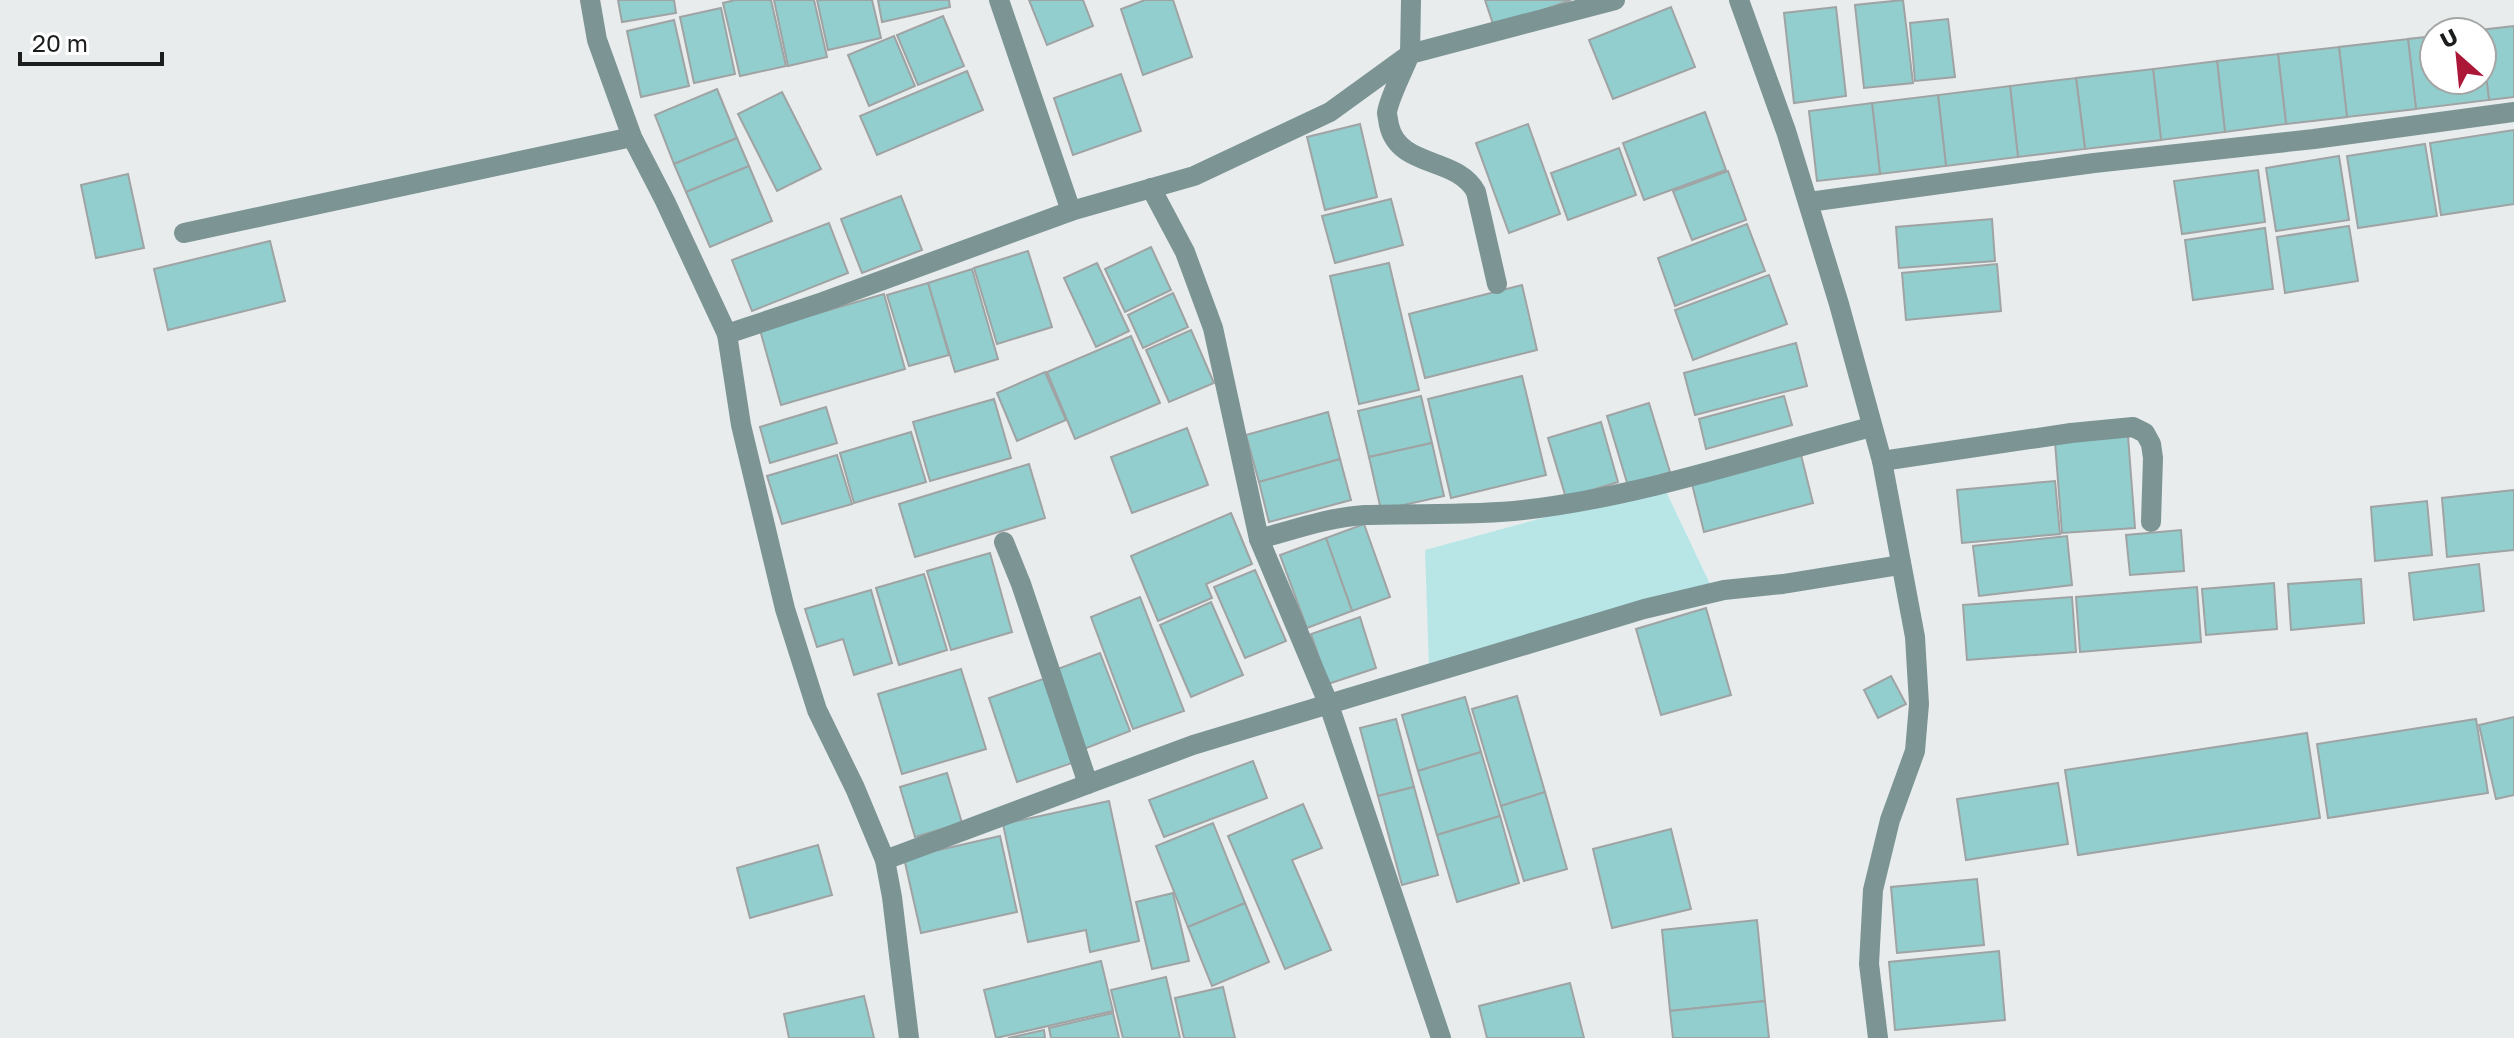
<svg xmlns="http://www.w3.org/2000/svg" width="2514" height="1038" font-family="'Golos Text',sans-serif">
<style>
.green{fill:#b8e6e7}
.building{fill:#92cece;stroke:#a0a3a3;stroke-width:2}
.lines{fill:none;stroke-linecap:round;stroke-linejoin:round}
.minor{stroke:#7c9494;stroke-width:20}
</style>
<rect width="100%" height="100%" fill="#e8ecec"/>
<path class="green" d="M1663 485 1710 584 1429 668 1425 550Z"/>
<g class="building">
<path d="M618 0H674L676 13 622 22Z"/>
<path d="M735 0H771L786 66 740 76 723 3Z"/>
<path d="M774 0H814L827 57 788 66Z"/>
<path d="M817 0H872L881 38 828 50Z"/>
<path d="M878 0H949L950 7 882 22Z"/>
<path d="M1029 0H1083L1093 26 1047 45Z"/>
<path d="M1145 0H1173L1192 57 1143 75 1121 9Z"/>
<path d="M1485 0H1571L1494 27Z"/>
<path d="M1903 0 1913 83 1864 88 1855 5Z"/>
<path d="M1671 7 1695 67 1613 99 1589 40Z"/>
<path d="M1836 7 1846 96 1794 103 1784 13Z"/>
<path d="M721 8 735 74 694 83 680 17Z"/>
<path d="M943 16 964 66 918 85 897 35Z"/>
<path d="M1948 19 1955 77 1915 81 1910 23Z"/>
<path d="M674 20 689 86 641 97 627 31Z"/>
<path d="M2514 26V97L2489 100 2480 30Z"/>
<path d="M894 36 915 86 869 106 848 55Z"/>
<path d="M2434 36V80H2482V44L2489 100 2416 109 2408 39Z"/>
<path d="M2408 39 2416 109 2347 117 2339 47Z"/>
<path d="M2339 47 2347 117 2286 124 2278 54Z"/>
<path d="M2278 54 2286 124 2225 132 2217 61Z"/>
<path d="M2217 61 2225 132 2161 140 2153 69Z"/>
<path d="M2153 69 2161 140 2085 149 2076 78Z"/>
<path d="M967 71 983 110 877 155 860 116Z"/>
<path d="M1121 74 1141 131 1073 155 1054 98Z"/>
<path d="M2076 78 2085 149 2018 157 2010 86Z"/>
<path d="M2010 86 2018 157 1946 166 1938 95Z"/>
<path d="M717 89 737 138 674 164 655 115Z"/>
<path d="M782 92 821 169 777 191 738 114Z"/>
<path d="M1938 95 1946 166 1880 174 1872 103Z"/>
<path d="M1872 103 1880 174 1817 181 1809 111Z"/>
<path d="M1705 112 1726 170 1644 200 1623 143Z"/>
<path d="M1360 124 1377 197 1325 210 1307 137Z"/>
<path d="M1528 124 1560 214 1509 233 1476 143Z"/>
<path d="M2514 130V204L2441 215 2430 143Z"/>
<path d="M737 138 749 166 686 192 674 164Z"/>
<path d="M2425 144 2437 216 2358 228 2347 156Z"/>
<path d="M1619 148 1636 195 1568 220 1551 173Z"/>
<path d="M2339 156 2349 220 2276 231 2266 168Z"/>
<path d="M749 166 772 221 710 247 686 192Z"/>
<path d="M2258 170 2265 222 2182 234 2174 181Z"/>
<path d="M1728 171 1746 220 1692 240 1673 191Z"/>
<path d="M128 174 144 248 96 258 81 185Z"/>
<path d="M901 196 922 250 862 273 841 219Z"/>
<path d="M1391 199 1403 245 1335 263 1322 216Z"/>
<path d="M1992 219 1995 261 1899 268 1896 227Z"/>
<path d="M829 223 848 273 752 311 732 260Z"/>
<path d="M1747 224 1765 271 1675 306 1658 258Z"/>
<path d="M2349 226 2358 281 2285 293 2277 237Z"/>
<path d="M2265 228 2273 289 2193 300 2185 240Z"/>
<path d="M270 241 285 301 168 330 154 269Z"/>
<path d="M1151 247 1171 290 1125 312 1105 269Z"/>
<path d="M1028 251 1052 327 997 344 974 268Z"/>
<path d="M1097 263 1129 331 1096 347 1064 278Z"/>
<path d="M1389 263 1419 390 1359 404 1330 276Z"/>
<path d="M1997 264 2001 311 1906 320 1902 273Z"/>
<path d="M972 269 998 359 955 372 928 283Z"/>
<path d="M1769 275 1787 324 1693 360 1675 310Z"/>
<path d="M928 283 949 355 909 366 887 295Z"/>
<path d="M1522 285 1537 350 1425 378 1409 314Z"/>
<path d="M1173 293 1188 327 1143 348 1128 315Z"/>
<path d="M884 294 905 369 781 405 760 330Z"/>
<path d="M1191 330 1214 383 1169 402 1146 350Z"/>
<path d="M1131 336 1160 403 1075 439 1047 372Z"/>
<path d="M1796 343 1807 386 1695 415 1684 373Z"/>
<path d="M1045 372 1066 420 1017 441 997 393Z"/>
<path d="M1522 376 1546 475 1451 498 1428 399Z"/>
<path d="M1421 396 1432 443 1369 457 1358 411Z"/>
<path d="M1784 396 1792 425 1706 449 1699 419Z"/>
<path d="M994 399 1011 458 930 481 913 422Z"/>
<path d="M1649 403 1670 472 1628 486 1607 416Z"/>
<path d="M826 407 837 443 770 463 760 427Z"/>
<path d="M1328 412 1340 459 1259 482 1246 435Z"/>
<path d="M1601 422 1618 482 1566 498 1548 438Z"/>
<path d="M1187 428 1208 485 1132 513 1111 457Z"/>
<path d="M911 432 926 482 854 503 840 453Z"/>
<path d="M2128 436 2135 528 2062 533 2055 442Z"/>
<path d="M1432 443 1444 496 1381 510 1369 457Z"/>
<path d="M1799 447 1813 503 1704 532 1690 476Z"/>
<path d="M837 455 852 504 782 524 767 476Z"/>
<path d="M1340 459 1351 500 1269 522 1259 482Z"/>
<path d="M1029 464 1045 518 915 557 899 504Z"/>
<path d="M2055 481 2060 534 1962 543 1957 490Z"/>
<path d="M2514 490V550L2447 557 2442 498Z"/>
<path d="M2427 501 2432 555 2375 561 2371 507Z"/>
<path d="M1231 513 1252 564 1206 584 1212 598 1158 621 1131 556Z"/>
<path d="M1364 524 1390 597 1352 611 1326 538Z"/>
<path d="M2181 530 2184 571 2130 575 2126 535Z"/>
<path d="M2067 536 2072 585 1979 596 1973 546Z"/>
<path d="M1326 538 1352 611 1307 628 1280 555Z"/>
<path d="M990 553 1012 632 951 650 927 571Z"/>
<path d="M2479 564 2484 611 2414 620 2409 573Z"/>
<path d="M1255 570 1286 641 1245 658 1214 587Z"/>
<path d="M924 574 947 650 899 665 876 588Z"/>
<path d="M2361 579 2364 623 2291 630 2288 584Z"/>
<path d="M2274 583 2277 629 2206 635 2202 589Z"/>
<path d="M2197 587 2201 642 2080 652 2076 597Z"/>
<path d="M871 590 892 663 854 675 843 639 817 647 805 609Z"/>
<path d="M1140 597 1184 711 1133 729 1091 617Z"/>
<path d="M2072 597 2076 652 1967 660 1963 605Z"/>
<path d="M1211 602 1243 675 1191 697 1160 625Z"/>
<path d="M1706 608 1731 695 1661 715 1636 629Z"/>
<path d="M1360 617 1376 668 1328 684 1311 634Z"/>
<path d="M1100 653 1130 731 1084 749 1055 670Z"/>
<path d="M961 669 986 749 902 774 878 694Z"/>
<path d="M1891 676 1906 704 1878 718 1864 690Z"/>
<path d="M1046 678 1075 762 1017 782 989 698Z"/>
<path d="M1517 696 1545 792 1501 806 1472 709Z"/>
<path d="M1465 697 1481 752 1418 771 1402 715Z"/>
<path d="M2514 717V795L2496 799 2479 725Z"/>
<path d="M1396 719 1414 787 1378 796 1360 728Z"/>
<path d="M2476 719 2488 793 2328 818 2317 744Z"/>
<path d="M2307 733 2320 818 2078 855 2065 770Z"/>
<path d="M1481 752 1500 816 1437 835 1418 771Z"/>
<path d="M1253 761 1267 798 1164 837 1149 800Z"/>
<path d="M947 773 962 823 915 837 900 787Z"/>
<path d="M2058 783 2068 844 1966 860 1957 799Z"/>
<path d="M1414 787 1438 875 1402 885 1378 796Z"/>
<path d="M1545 792 1567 869 1524 881 1501 806Z"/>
<path d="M1109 801 1139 941 1090 952 1086 930 1028 942 1003 824Z"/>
<path d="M1303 804 1322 848 1292 860 1331 950 1285 969 1228 836Z"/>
<path d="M1500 816 1519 883 1457 902 1437 835Z"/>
<path d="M1213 823 1245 903 1188 927 1156 846Z"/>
<path d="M1671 829 1691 909 1612 928 1593 849Z"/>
<path d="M1000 836 1017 912 921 933 904 858Z"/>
<path d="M818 845 832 895 750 918 737 868Z"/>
<path d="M1977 879 1984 945 1897 953 1891 887Z"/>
<path d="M1173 893 1189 961 1152 969 1136 902Z"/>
<path d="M1245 903 1269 962 1212 986 1188 927Z"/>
<path d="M1757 920 1765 1001 1670 1011 1662 930Z"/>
<path d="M1999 951 2005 1020 1895 1030 1889 962Z"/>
<path d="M1101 961 1113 1011 996 1038 984 990Z"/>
<path d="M1166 977 1180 1038H1123L1111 990Z"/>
<path d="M1570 983 1584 1038H1487L1479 1006Z"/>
<path d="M1223 987 1235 1038H1184L1175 998Z"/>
<path d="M864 996 874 1038H789L784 1014Z"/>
<path d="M1765 1001 1769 1038H1673L1670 1011Z"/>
<path d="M1113 1013 1119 1038H1051L1049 1028Z"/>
<path d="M1044 1030 1045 1038H1008Z"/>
</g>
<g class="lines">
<g class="minor">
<path d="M590 0 597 40 632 137 665 201 727 334 741 425 785 609 817 710 855 788 885 860 892 897 909 1038"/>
<path d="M999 0 1071 211"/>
<path d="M1739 0 1786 131 1839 304 1882 461 1915 637 1919 704 1915 751 1890 820 1873 890 1869 964 1878 1038"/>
<path d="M1151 188 1185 252 1213 328 1259 539 1329 705 1441 1038"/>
<path d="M1809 202 2094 163 2314 139 2514 112"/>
<path d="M184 233 632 137"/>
<path d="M1497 284 1476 192C1457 156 1399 169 1389 125 1389 125 1387 114 1387 113 1388 100 1405 67 1410 54L1615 0"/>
<path d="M727 334 823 302 1071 211 1194 176 1330 112 1410 54 1411 0"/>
<path d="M1882 461 2071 433 2133 427 2145 433 2151 444 2153 458 2151 522"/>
<path d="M1259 539C1293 530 1329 517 1365 515 1418 513 1470 516 1523 510 1639 497 1757 457 1871 427"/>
<path d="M1004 542 1021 584 1088 784 1193 745 1644 609 1724 590 1783 584 1900 565"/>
<path d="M885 860 1088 784"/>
</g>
</g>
<g transform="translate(2458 56) rotate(333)"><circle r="38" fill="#ffffff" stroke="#a4a5a5" stroke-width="2"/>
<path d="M0-6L14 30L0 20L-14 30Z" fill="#ac1738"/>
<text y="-12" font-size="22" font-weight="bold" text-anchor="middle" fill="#1c1d1d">U</text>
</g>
<path d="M20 52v12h142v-12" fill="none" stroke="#1c1d1d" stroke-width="4"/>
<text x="32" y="52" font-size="24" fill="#1c1d1d" stroke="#ffffff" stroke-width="6" paint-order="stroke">20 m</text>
</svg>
